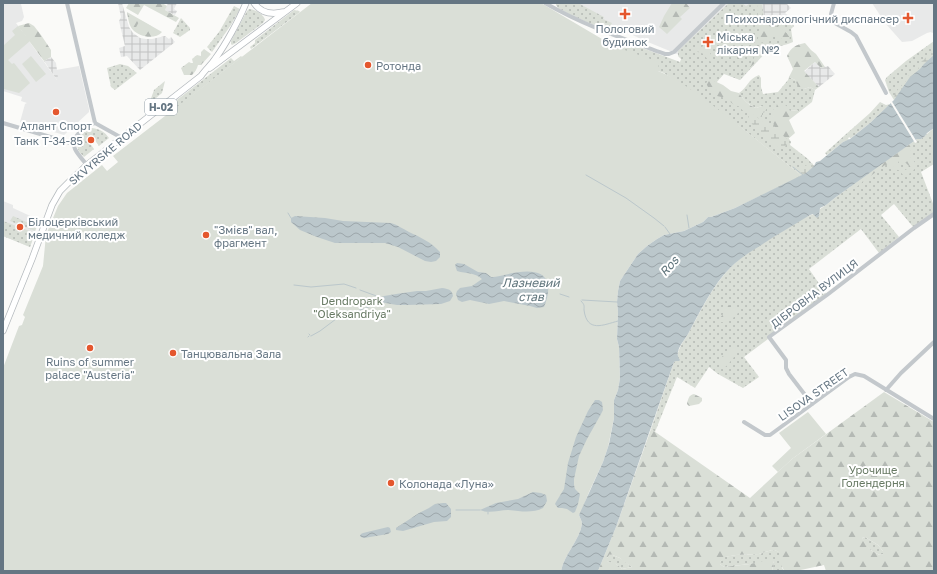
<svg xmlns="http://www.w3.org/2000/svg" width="937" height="574" font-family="'Golos Text',sans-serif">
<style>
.built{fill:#e8e9e9}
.industrial{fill:url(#industrial-grid)}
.grass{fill:url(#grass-dots)}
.forest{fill:url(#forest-firs);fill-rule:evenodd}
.wetland{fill:url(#wetland-marsh)}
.green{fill:#dadfd7}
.water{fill:url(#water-waves)}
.pier{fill:#fafaf8}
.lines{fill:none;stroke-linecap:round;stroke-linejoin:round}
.stream{stroke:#bbc7cb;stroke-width:1}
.major-casing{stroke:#b5babe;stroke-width:7}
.minor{stroke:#c3c8cc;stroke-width:4}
.major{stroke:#fff;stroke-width:5.5}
.poi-dot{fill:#e4572e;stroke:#fff;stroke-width:1.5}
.labels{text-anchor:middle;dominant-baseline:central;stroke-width:4;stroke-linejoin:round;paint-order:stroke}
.shield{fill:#fff;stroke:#939fa8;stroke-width:1}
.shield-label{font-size:10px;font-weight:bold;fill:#657683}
.poi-label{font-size:11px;fill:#657683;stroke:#fff;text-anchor:start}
.street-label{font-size:11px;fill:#657683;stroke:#fff}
.park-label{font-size:11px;fill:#687a64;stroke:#fff}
.water-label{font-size:12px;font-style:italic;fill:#60757c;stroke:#fff}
</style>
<defs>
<pattern id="industrial-grid" width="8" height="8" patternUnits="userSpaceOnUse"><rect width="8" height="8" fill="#e8e9e9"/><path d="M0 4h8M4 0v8" fill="none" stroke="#c0c1c2"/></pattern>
<pattern id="grass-dots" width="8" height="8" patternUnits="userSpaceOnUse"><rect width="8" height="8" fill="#dadfd7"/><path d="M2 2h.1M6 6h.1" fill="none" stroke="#b4b9b4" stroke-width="1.8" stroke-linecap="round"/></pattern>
<pattern id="forest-firs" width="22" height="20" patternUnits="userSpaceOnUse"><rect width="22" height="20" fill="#dadfd7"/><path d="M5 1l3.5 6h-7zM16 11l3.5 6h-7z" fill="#b4b9b4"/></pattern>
<pattern id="wetland-marsh" width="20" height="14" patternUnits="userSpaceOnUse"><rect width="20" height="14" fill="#dadfd7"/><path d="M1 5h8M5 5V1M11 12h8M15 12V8" fill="none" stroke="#b4b9b4"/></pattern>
<pattern id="water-waves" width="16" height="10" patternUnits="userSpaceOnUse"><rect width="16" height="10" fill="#bbc7cb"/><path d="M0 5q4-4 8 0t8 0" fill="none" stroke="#9ca6aa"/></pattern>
</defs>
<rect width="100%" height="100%" fill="#fafaf8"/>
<g class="built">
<path d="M3 3H26L21 4 24 17 22 21 16 23 57 80 56 70 79 66 89 109V112L64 135 20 122 25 104 27 103 21 101 22 97 3 91Z"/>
<path d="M566 3H762L769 49 740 80 643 40Z"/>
<path d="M872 3H934V32L932 33 931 32 927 33 912 41 902 42 886 24Z"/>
<path d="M3 201 13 205V208L39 220 30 247 25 245 3 236Z"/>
</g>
<g class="industrial">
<path d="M118 3H122L129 27 133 33 136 35 140 38 146 39H152L165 36 169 39 171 37 175 42 140 70 127 56 121 57 119 48 125 46 119 21 121 17Z"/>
<path d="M168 3H177L174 9 177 11 175 15 165 10Z"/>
<path d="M762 3H786L791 8 785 13 791 18 786 23 772 25 765 23Z"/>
<path d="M51 57 56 63 58 78 57 80 44 61Z"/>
<path d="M815 62 821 68 828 66 835 74 819 87 804 72Z"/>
</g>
<g class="grass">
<path d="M556 3H578L604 17 603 19 612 23 608 30C590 24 575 17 558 8L556 5Z"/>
<path d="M729 3H742L746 6 749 4 748 3H762L765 23H772L773 25 786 23 789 20 794 26 791 29 793 42 788 44 769 49 740 80 724 74 716 83 723 89 762 113V106L756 108C747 104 745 101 739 93 748 87 748 79 759 75L761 78V87L763 94 778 92 788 80 789 77 795 80 804 89 810 87 815 90 812 102 798 113V110L789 111 776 108 773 120 775 128 788 137 791 142 790 145 808 159 814 166 806 173 802 176 743 129 664 73 658 71 613 45 616 40H621L680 62 681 59 678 56V51Z"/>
<path d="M234 6 240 9 231 25 212 52 207 47 219 32Z"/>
<path d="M249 9C255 9 264 15 265 20L263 23 236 43 232 45 231 44V41L247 11Z"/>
<path d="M294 10 299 11 300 12 251 49 250 47 255 43V40Z"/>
<path d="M181 18 190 28V30L180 37 173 33Z"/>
<path d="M934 41V55L894 100 889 92 885 80 887 77 906 61Z"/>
<path d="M241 56 242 57 171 112 170 108 173 103 231 58 234 61Z"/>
<path d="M120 64 128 66 137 73 115 90 111 87 107 68Z"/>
<path d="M165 81 162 93 149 104 154 90Z"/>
<path d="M880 102 886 105 890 104 870 123 851 138 850 137 848 138 849 140 843 142 827 155 825 153 845 135 870 113Z"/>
<path d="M92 128C100 129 105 132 109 138L99 146 91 135 87 139 94 149 84 157C82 155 79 152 78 149 75 139 84 130 92 128Z"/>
<path d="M934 128V164L921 172 934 206V214L914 228 894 204 881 215 899 237 879 253 861 229 809 269 827 295 744 357 759 377 743 388 718 374 709 367 695 388 677 377 655 432 651 429 674 362 678 359C676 350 684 341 688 334 701 311 712 286 731 267 746 252 766 241 784 230 792 226 803 217 811 215 813 214 817 214 820 214L819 211 820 209 826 205 836 197 917 139H921Z"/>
<path d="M13 216 33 225 35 222 38 223 35 231 10 221Z"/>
<path d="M3 221 35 233 30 247 25 245 3 236Z"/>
<path d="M865 537 878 545 883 551V554L880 555C869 550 867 548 862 538Z"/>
<path d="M772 550 777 551 781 553 782 568 785 571H772L774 561 724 567 720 564V562L724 557 736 555 759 554Z"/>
<path d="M610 554 620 558 632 567 622 569 616 564 608 562 606 561 607 558Z"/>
</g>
<g class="forest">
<path d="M129 3H162L167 6 165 10 179 18 176 22 144 5 138 15 126 8Z"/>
<path d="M672 3H686L690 8 680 17 682 19 667 34 659 27 664 16Z"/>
<path d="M756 3H762L763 20 764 24 771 27 780 26 788 35 790 38 788 41 773 36H771V41L759 43 758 39 759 29 757 4Z"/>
<path d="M127 12 162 32C155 40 140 37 133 30 129 26 128 18 127 12Z"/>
<path d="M29 23 34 26 41 35 51 50V57L44 61 18 26Z"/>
<path d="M707 42H708V43L707 45V49C710 51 713 58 712 62 708 61 706 58 704 54L695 51 694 50 695 49 704 46Z"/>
<path d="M805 43 811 50 816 54 825 67 821 68 815 62 804 71 819 87 815 90 810 87 804 89 799 88 795 80 789 77 793 69 787 56C791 47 796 45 805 43Z"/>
<path d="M759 47H763L764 50V52C758 61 750 67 743 75H741V74L745 70 751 66 755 55Z"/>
<path d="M204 49 211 54 201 65H198C197 69 195 72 192 75H184L181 68 189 62 191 63H193L192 59 197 55 201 56V52Z"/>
<path d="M710 79 723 85 731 91 739 93C744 100 748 105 756 108L762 106 767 107 765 112 762 113V116L760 119 750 113 745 112 742 110 741 107 734 105 726 98 717 96 708 87 706 83Z"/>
<path d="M782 103 788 107 790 111 798 110V113L789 120 795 133 787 140 786 138 777 134 772 120 774 115 772 113V110L776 108 777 104Z"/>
<path d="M910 144 912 148 909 155 917 165 913 171 906 176 903 175 900 171C904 169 906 172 909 166L904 161H899L898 163 900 165V170C896 171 893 167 891 164L885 165 855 188 852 189 850 186Z"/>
<path d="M727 304C729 305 731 306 732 308 736 309 737 309 738 313 733 318 729 324 721 322L720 318 724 313 722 308 724 305Z"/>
<path d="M733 347H737L738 350C736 356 728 365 723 369L719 367V363C722 357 726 349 733 347Z"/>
<path d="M884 392 934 422V571H826L824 565 796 571H785C780 566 780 560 780 553L777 551 772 550 759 554 736 555 725 557 720 562V564L724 567 750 564 771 559 774 561 772 571H598L616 527 651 429 750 498 792 459ZM865 537 878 545 883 551V554L880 555C867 549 869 548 862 538ZM610 554 620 558 623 561 632 567 622 569 615 563 608 562 607 561V558Z"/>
<path d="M694 394 702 398V401L699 404 689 406 687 404C688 399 689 395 694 394Z"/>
</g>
<g class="wetland">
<path d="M934 50V65L894 100C894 91 900 88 905 82 909 76 910 70 918 69L921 62Z"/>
<path d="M747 112 760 119 786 138 787 144 785 147 781 149C769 143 748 125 747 112Z"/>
<path d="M812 163 814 166 806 173 802 176 796 171 800 168Z"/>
</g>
<g class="green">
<path d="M312 3H541L602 39 619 48 659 62 658 71C679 79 697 94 715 107 744 129 773 153 802 176L735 208 711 217H708L703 222 684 231 664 235 657 239 647 246 638 254 620 281 618 291 617 302 618 312 617 339 619 347 620 378 618 390 614 400V418L608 447 603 462 589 492 582 510 579 515C580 518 582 521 582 524 580 539 564 555 561 571H3V368L19 326 22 325 25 317 23 315 43 266 46 235 58 206 67 193 102 165 107 171 118 162 113 156Z"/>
<path d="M140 20 151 26 146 35 135 29Z"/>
<path d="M18 26 30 41 8 60 12 64 14 63 30 83 19 93 4 89 3 87V46L15 35 12 31Z"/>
<path d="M31 56 46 74 36 82 22 64Z"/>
<path d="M808 412 826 434 792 459 778 472 772 466 791 448 779 433Z"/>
</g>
<g class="water">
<path d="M934 55V128L927 133 925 136 921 139H917L836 197 826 205 820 208 819 216 817 218 813 214 810 215C792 226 773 237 755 249 747 254 738 260 731 267 712 286 701 310 688 334 684 341 673 352 680 360L679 361H676L674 362 616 527 598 571H561C564 555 580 539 582 524 582 521 580 518 579 515L603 462 609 444 614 418V400L618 390 620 378 619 347 617 339 618 312 617 302 618 291 620 281 638 254 647 246 657 239 664 235 684 231 703 222 708 217H711L735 208 806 173 814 166 816 162 820 161 843 142 850 139 870 123 894 100 910 77 920 69 924 64Z"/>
<path d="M295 216 325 218 343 221 391 223C398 225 403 229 409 232 420 237 431 242 440 252V257L436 261 431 262 425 261 398 247 385 243H335L317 237 300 230 291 222V218Z"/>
<path d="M457 263 464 264 478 272 486 273 491 277H494C507 275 544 262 548 285 549 292 547 300 544 307L537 308 530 306 509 302 504 301 489 304 470 300 462 302 458 300 456 294 457 291 460 288 472 286 482 279C474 272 467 274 457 271L455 265Z"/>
<path d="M442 288C448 289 452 289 453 296L450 301 441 304 407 305H397L380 302 379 301 380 298 384 296 396 294 417 291H426Z"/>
<path d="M595 400H599L602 402 603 410 601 414 587 439 579 456 574 479V485L575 489 580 494 578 504 575 512 573 513 567 509 562 508H558L555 504 556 502 564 489 568 463 576 437 588 411Z"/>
<path d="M533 492 541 493 546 495 547 501 543 508C536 512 526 512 518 511 515 511 512 510 508 510 499 510 489 514 480 510L496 503 518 499Z"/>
<path d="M443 503H446L451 509V517L447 521 434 522 403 531 396 530V528L419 513 429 508 435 504Z"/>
<path d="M388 527 390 528 391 532 388 534 364 538 361 537 360 536 361 534 363 533Z"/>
</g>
<path class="pier" d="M891 100 917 142 915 143 890 102Z"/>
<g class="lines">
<g class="stream">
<path d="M793 167 803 175"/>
<path d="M586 175 626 198 654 218 664 226"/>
<path d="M288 213 291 218"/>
<path d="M687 215 689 228"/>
<path d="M665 227 670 234"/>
<path d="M62 228 69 225 80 228"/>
<path d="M294 285 311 287 344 284 356 288"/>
<path d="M360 290 382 298"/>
<path d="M560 294 569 297"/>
<path d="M582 300 617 302"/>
<path d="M581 301C585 305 584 306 584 310 587 333 603 325 618 321"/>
<path d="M347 315C357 310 370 308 380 302"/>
<path d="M309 334 310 335"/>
<path d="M311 336 320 331 336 319 346 315"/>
<path d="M308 337 309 336"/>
<path d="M456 510H480"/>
<path d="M488 514V512"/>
</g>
<defs>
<g id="major">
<path d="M254 3C261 13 271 15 283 12"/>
<path d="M210 68 297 3"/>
<path d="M3 331 32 259 52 205 60 191 70 181 87 165 201 76C205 70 211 65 215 59 226 44 239 20 246 3"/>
</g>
</defs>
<use href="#major" class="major-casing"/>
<g class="minor">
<path d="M67 3 95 123"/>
<path d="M545 3C583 25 624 39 665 54H669L674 52 724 3"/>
<path d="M834 3 831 14 833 22 851 32 856 36 886 93"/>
<path d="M3 123 74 144"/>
<path d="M87 165C83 160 78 155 75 149 69 137 85 127 95 123L122 138"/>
<path d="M886 390 901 373 934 342"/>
<path d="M812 404 789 374 786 368V360L769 337 827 295 914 228 934 214"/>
<path d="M744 422 765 435H770L849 377 855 374 864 376 934 419"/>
</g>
<use href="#major" class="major"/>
</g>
<g class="poi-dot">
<path d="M623 8h4v4h4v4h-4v4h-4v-4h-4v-4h4z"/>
<path d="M906 12h4v4h4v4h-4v4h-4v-4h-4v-4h4z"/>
<path d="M706 36h4v4h4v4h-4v4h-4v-4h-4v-4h4z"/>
<circle cx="368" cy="65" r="4"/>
<circle cx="56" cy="112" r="4"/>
<circle cx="91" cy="140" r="4"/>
<circle cx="20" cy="227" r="4"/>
<circle cx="206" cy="235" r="4"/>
<circle cx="90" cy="348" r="4"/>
<circle cx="173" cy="353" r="4"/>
<circle cx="391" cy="483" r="4"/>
</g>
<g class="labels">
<rect class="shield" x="145" y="99" width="32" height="16" rx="3"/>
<g class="shield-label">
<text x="161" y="107">Н-02</text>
</g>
<g class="poi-label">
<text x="899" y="18" text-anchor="end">Психонаркологічний диспансер</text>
<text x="625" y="28" text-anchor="middle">Пологовий<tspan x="625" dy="13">будинок</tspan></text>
<text x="717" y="36">Міська<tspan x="717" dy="13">лікарня №2</tspan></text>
<text x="376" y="65">Ротонда</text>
<text x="56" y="125" text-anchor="middle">Атлант Спорт</text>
<text x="83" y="140" text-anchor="end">Танк Т-34-85</text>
<text x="28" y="221">Білоцерківський<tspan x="28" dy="13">медичний коледж</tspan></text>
<text x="214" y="229">"Змієв" вал,<tspan x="214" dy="13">фрагмент</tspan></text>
<text x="181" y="353">Танцювальна Зала</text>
<text x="90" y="361" text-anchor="middle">Ruins of summer<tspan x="90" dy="13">palace "Austeria"</tspan></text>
<text x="399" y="483">Колонада «Луна»</text>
</g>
<g class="street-label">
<text transform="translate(105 153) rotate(-40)">SKVYRSKE ROAD</text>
<text transform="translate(814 293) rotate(-37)">ДІБРОВНА ВУЛИЦЯ</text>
<text transform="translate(813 394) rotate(-35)">LISOVA STREET</text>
</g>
<g class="park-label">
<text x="352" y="300">Dendropark<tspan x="352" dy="13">"Oleksandriya"</tspan></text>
<text x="873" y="469">Урочище<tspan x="873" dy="13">Голендерня</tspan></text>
</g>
<g class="water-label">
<text transform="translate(669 266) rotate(-49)">Ros</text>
<text x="531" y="282">Лазневий<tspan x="531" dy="14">став</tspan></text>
</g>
</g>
<rect width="937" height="574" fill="none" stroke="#657683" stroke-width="8"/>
</svg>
